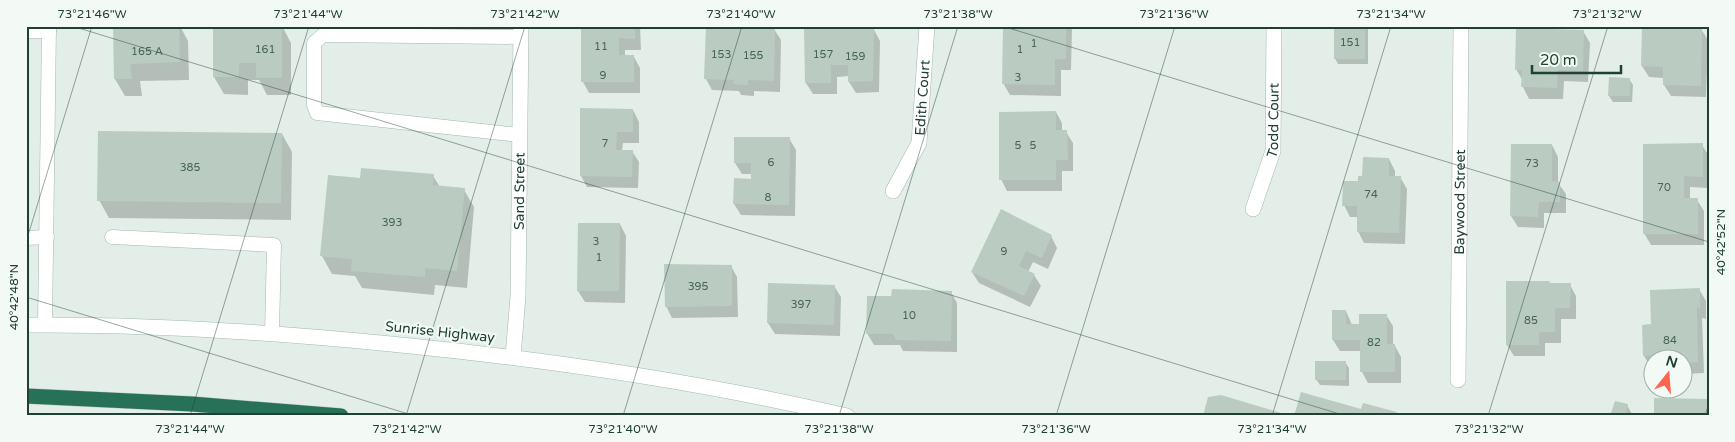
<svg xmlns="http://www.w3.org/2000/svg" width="1735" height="442" font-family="'Varela Round',sans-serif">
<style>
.shadow{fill:#0003}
.building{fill:#baccc2}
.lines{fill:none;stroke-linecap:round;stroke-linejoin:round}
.lane-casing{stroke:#a4b7ae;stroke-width:15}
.street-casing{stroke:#a4b7ae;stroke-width:16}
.secondary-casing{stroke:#9fbbae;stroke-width:16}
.highway-casing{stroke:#c0cac6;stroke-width:16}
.lane{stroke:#fff;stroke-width:14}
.street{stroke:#fff;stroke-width:15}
.secondary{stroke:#fff;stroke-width:15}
.highway{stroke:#277159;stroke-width:15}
.ticks{fill:none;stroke:#1f4134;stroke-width:1;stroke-opacity:0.45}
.labels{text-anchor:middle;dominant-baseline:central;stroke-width:4.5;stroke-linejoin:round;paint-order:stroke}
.number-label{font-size:11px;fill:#466458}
.street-label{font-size:14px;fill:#1f4134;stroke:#f3faf5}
.neatline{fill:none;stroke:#1f4134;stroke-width:2}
.ticks-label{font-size:12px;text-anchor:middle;fill:#1f4134}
</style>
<rect width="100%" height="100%" fill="#e2eee7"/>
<g class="shadow">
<path d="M114 26H180L188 41 189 80 140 81 142 96H125L115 79Z"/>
<path d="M282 26 291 43V95H267L259 80H248V95L224 94 214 77Z"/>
<path d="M582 26H640L641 50H625V57H634L640 68V93H589L583 82Z"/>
<path d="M1004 26H1070L1072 30 1071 70H1061V96L1010 95 1003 83Z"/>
<path d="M1335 26H1366L1368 30V64H1338L1335 58Z"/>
<path d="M707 29H774L781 40 780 92 754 91V96L741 95 739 91 712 90 706 79Z"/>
<path d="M1701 29 1708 40 1706 97 1671 96 1664 85V78L1649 77 1642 66Z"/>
<path d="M874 30 880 41 879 92 856 93 849 82V76L837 77V94H813L806 83Z"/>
<path d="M1583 31 1590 43 1588 82 1564 81 1563 99H1529L1523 87V81L1516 69Z"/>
<path d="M1629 79 1633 85 1632 102H1613L1609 96Z"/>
<path d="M633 110 639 122V143H623L622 151H632L639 162 638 188 587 187 581 176Z"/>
<path d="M1056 112 1062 123V132H1066L1073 143V171H1062V191H1007L1001 179Z"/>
<path d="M282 134 292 152 291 220 109 218 99 200Z"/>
<path d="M789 138 796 150 795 216 741 215 734 204 752 180V174H742L735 163Z"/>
<path d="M1552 145 1558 157V183L1566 194V213H1544V228L1518 227 1511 216Z"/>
<path d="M1702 145 1709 156 1708 188 1690 187V199L1697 200 1704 211V245H1651L1644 233Z"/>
<path d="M1389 159 1395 171V177H1400L1407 189 1405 244 1364 243 1358 231V217H1350L1344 205 1359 183Z"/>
<path d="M433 176 440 187 464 190 474 207 467 288 435 285 434 295 362 288 355 276 332 274 322 256 361 179Z"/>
<path d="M620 224 626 236 625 303 585 302 578 291Z"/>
<path d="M1051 236 1057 248 1048 269 1033 262 1028 272 1034 275 1041 286 1030 307 979 283 972 272Z"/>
<path d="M731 266 737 277 738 317 672 318 666 306Z"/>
<path d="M1549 282 1550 284 1570 285 1576 296V319H1561V343H1545V356H1514L1507 345Z"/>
<path d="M834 286 841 297 840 336 775 334 768 323Z"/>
<path d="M1699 289 1706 301V319L1702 318 1704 373 1682 374V360H1652V367H1651L1644 356 1652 325Z"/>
<path d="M951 292 957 303V352L903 351 900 345H874L867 333 893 298Z"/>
<path d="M1346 311 1352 325H1360L1386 315 1393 326V346H1395L1401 357V383H1368L1362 372V351H1340L1333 340Z"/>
<path d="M1345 362 1349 368V386L1320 385 1316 379Z"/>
<path d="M1709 400V416H1657L1655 413Z"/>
<path d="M1627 405 1633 416H1612Z"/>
</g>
<g class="building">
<path d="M113 26H179L180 62 130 64 132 79H114Z"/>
<path d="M213 26H282V78H256V63H239V77H213Z"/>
<path d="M581 26H635V39L619 38V55H634V82H581Z"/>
<path d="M1003 26H1066V59H1055V85L1002 84Z"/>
<rect x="1334" y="26" width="31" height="33"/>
<path d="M1642 26 1702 27 1701 86 1663 85V67L1641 66Z"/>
<path d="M706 27 775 28 774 81 748 80V85L733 84 734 80 704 79Z"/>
<path d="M874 28 873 81 848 82V65H831V83H805L804 29Z"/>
<path d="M1516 28 1584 30 1583 71 1558 70 1557 88 1521 87 1522 70H1515Z"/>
<path d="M1609 77 1630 78V96H1608Z"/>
<path d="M580 108 633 109V132H617L616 150H633L632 177 580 176Z"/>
<path d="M1056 111V130H1067L1068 160H1056V180H999V112Z"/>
<path d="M98 131 282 133 281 203 97 201Z"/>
<path d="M734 137H790L789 205 733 204 734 178 751 179V163H734Z"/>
<path d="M1703 143V177L1684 176V198H1698V234H1643V144Z"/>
<path d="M1511 144H1552V181L1560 182V202H1539L1538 217 1510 216Z"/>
<path d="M1363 157 1389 158V176H1401L1399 233 1357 232V206H1342L1343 181H1358V176H1362Z"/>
<path d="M361 168 434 174 433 185 465 188 457 271 425 268V277L351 271 352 259 320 256 328 175 360 178Z"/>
<path d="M1001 209 1052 235 1042 258 1026 251 1019 266 1035 274 1024 296 971 272Z"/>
<path d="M578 223H620L619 291H577Z"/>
<path d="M664 264 732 265V306L665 307Z"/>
<path d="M1506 281H1550L1549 283H1571L1570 308H1555V332H1539V345H1506Z"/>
<path d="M768 283 835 285 834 325 767 323Z"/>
<path d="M1700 288V308L1697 307 1698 362 1682 363V360H1659L1658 355 1643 356 1642 325 1651 324 1650 290Z"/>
<path d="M892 289 952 291 951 341 896 340 893 334H866L867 296H891Z"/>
<path d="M1332 310H1346V324H1359V314H1387V344H1395V372H1360V340H1332Z"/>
<rect x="1315" y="361" width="31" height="19"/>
<path d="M1301 392 1361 409 1363 403 1397 412 1396 416H1294Z"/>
<path d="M1221 395 1281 413 1280 416H1203L1208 397Z"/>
<path d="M1654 398 1709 399V413H1654Z"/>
<path d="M1615 401 1628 404 1625 416H1610Z"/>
</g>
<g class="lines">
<defs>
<g id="lane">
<path d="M26 31H49"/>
<path d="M519 135 317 113 314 105V43L323 35 521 37"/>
<path d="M112 237 274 245 272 333"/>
<path d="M26 238 47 237"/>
<path d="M45 325 49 26"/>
</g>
<g id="street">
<path id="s1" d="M893 191 919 143 927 26"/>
<path id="s2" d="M1253 209 1273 151 1274 26"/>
<path id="s3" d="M513 356 518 297 521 26"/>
<path id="s4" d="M1458 380 1461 26"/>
</g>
<path id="secondary" d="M26 325C148 324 270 332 391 344 544 359 697 381 847 416"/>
<path id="highway" d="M26 396 192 404 341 416"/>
</defs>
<use href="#lane" class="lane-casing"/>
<use href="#street" class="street-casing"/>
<use href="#secondary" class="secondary-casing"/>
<use href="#highway" class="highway-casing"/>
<use href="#lane" class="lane"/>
<use href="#street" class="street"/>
<use href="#secondary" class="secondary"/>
<use href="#highway" class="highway"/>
</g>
<path class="ticks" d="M72 26 1346 416M1002 26 1709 242M26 242 92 26M26 297 415 416M190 416 309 26M406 416 525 26M623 416 742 26M839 416 958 26M1056 416 1175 26M1272 416 1391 26M1488 416 1608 26M1705 416 1709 403"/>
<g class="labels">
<g class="number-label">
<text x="1350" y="42">151</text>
<text x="1034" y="43">1</text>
<text x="601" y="46">11</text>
<text x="265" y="49">161</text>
<text x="1020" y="49">1</text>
<text x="147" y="51">165 A</text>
<text x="721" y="54">153</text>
<text x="823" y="54">157</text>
<text x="753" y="55">155</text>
<text x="855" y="56">159</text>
<text x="603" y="75">9</text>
<text x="1018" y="77">3</text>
<text x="605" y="143">7</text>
<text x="1018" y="145">5</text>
<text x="1033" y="145">5</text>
<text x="771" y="162">6</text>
<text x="1532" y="163">73</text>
<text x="190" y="167">385</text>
<text x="1664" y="187">70</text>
<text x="1371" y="194">74</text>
<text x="768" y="197">8</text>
<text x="392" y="222">393</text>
<text x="596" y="241">3</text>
<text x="1004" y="251">9</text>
<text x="599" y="257">1</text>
<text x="698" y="286">395</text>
<text x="801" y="304">397</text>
<text x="909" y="315">10</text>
<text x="1531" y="320">85</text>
<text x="1670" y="340">84</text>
<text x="1374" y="342">82</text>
</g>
<g class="street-label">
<text stroke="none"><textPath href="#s1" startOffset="100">Edith Court</textPath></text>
<text stroke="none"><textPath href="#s2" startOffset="92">Todd Court</textPath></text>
<text stroke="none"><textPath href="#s3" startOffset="165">Sand Street</textPath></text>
<text stroke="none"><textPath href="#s4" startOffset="178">Baywood Street</textPath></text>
<text transform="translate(440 332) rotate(6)">Sunrise Highway</text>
</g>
</g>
<rect width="1735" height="442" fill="none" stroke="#f3faf5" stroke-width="55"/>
<g transform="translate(1668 374) rotate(17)"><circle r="24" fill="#f3faf5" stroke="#9eb0a8"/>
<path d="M0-4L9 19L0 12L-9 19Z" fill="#ff644f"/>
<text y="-8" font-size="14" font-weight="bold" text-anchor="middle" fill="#1f4134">N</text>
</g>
<path d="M1532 65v8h89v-8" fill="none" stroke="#1f4134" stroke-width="2.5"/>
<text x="1540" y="65" font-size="15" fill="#1f4134" stroke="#f3faf5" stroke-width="4" paint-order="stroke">20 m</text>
<rect x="28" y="28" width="1680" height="386" class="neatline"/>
<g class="ticks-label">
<text x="92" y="18">73°21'46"W</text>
<text x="308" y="18">73°21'44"W</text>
<text x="525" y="18">73°21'42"W</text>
<text x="741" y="18">73°21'40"W</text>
<text x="958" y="18">73°21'38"W</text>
<text x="1174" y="18">73°21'36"W</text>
<text x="1391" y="18">73°21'34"W</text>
<text x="1607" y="18">73°21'32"W</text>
<text transform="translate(1721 242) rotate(-90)" y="4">40°42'52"N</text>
<text transform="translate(14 297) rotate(-90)" y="4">40°42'48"N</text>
<text x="190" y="433">73°21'44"W</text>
<text x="407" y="433">73°21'42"W</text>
<text x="623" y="433">73°21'40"W</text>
<text x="839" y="433">73°21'38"W</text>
<text x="1056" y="433">73°21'36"W</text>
<text x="1272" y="433">73°21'34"W</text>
<text x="1489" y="433">73°21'32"W</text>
</g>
</svg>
